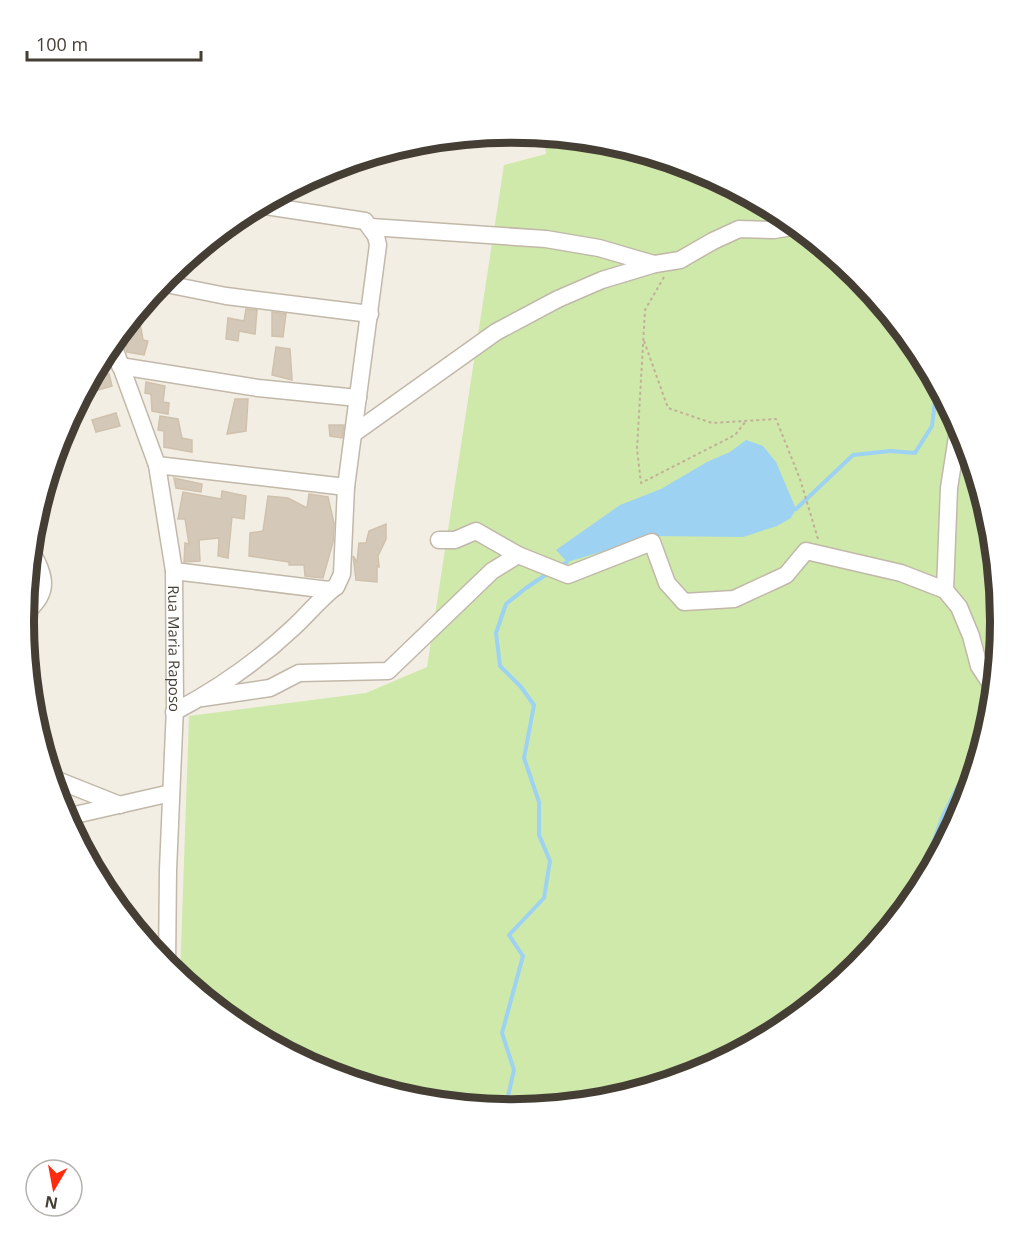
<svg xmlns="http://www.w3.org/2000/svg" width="1025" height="1242" font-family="'Open Sans',sans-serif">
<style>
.green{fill:#cfe9ab}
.water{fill:#9dd2f2}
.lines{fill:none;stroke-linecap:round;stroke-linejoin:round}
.stream{stroke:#9dd2f2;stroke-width:4}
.building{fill:#d4c9b9;stroke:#cfc1ac;stroke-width:1.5}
.minor-casing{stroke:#c1b8a9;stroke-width:19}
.path{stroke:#c0b197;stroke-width:2;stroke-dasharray:3 3;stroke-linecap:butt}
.minor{stroke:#fff;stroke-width:16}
.labels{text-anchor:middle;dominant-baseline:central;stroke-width:5;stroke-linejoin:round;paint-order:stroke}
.street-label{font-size:15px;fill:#453e34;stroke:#fff}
.rim{fill:none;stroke:#453e34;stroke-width:8}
</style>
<rect width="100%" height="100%" fill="#f3eee4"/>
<path class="green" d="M543 135 608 142 700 170 784 215 858 276 919 350 964 434 992 526 1001 621 992 717 964 808 918 893 858 967 784 1027 699 1072 607 1100 512 1109 417 1100 325 1072 241 1027 180 977 189 716 366 693 427 667 504 165 546 154Z"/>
<path class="water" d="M746 440 763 446 776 462 796 509 791 518 777 526 743 537 655 536 567 562 556 550 620 505 661 489 707 462 730 452Z"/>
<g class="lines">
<g class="stream">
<path d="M796 509 853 455 890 451 915 453 932 426 937 384"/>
<path d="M559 567 567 562"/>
<path d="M929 874V853L943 816 958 786 972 781"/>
<path d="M505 1109 514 1070 502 1033 523 956 509 935 544 898 550 861 539 835V802L524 758 534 705 521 687 500 666 496 633 506 604 526 588 550 572"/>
</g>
</g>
<g class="building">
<path d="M246 309 257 310 255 334 239 331 238 341 226 339 228 318 244 321Z"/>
<path d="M272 312 286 314 283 337 272 336Z"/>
<path d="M134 316 135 323H140L143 340 148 341 144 355 127 352 126 349 127 334 125 327Z"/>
<path d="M276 347 290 349 292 380 272 375Z"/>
<path d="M109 374 112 386 88 393 87 387 91 379Z"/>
<path d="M146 382 165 386 163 402 169 403 168 414 152 411 151 394 145 393Z"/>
<path d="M235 399H248L246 431 227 434Z"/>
<path d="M116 413 120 426 96 432 92 420Z"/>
<path d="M160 416 178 419 182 438 192 440V452L164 447V431L158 430Z"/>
<path d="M329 425H344L342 438 330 436Z"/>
<path d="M174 478 202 484 201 492 176 488Z"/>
<path d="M222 491 246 496 244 519 232 517 228 558 218 556 219 538 199 540 200 561 184 562 185 543 189 544 185 519H178L183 492 221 499Z"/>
<path d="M309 494 328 497 334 523 333 542 323 578 305 576 304 565H289V562L249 556 250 533 263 531 268 496 288 498 307 508Z"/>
<path d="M386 524V539L378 556 379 567 377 566V582L356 580 353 556 357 562 359 543H366L369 531Z"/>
</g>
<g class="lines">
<defs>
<g id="minor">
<path d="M371 227 546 239 599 248 654 264"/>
<path d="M161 283 226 296 370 314"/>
<path id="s1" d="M112 342 157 465 174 571 175 707 168 870 167 966"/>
<path d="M120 366 258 388 358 398"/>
<path d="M353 434 496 332 558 299 602 280 655 264 680 260 713 241 739 229 774 230 798 226"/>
<path d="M157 465 346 487"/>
<path d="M439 540H455L476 531 518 555"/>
<path d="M174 571 329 590 336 587 342 574 346 487 378 245 376 236 365 221 259 205"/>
<path d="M945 590 949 488 959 424"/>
<path d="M25 613C51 592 45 577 31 550"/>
<path d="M202 698 270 688 299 673 388 671 492 571 518 555 568 575 652 542 667 583 684 602 734 599 786 575 806 551 901 573 945 590 959 607 971 636 979 666 994 689"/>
<path d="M174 712C218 689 259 660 294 627 308 614 319 600 334 588"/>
<path d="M52 778 120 805"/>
<path d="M66 817 171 793"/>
</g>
</defs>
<use href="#minor" class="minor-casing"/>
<g class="path">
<path d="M664 277 645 310 637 449 641 483 735 435 746 421"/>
<path d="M644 341 668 408 712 423 776 419 800 479 818 539"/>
</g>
<use href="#minor" class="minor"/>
</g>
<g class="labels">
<g class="street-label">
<text stroke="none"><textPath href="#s1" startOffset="316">Rua Maria Raposo</textPath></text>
</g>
</g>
<path d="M0 0H1025V1242H0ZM34 621a478 478 0 1 1 956 0a478 478 0 1 1-956 0Z" fill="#fff" fill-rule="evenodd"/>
<path class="rim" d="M34 621a478 478 0 1 1 956 0a478 478 0 1 1-956 0Z"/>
<g transform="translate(54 1188) rotate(190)"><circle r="28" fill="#ffffff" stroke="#b5b2ae" stroke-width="1.5"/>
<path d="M0-4.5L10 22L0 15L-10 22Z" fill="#ff2b0e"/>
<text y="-9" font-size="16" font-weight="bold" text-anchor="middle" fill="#453e34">N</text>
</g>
<path d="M27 51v9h174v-9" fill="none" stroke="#453e34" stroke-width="3"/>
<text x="36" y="51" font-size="18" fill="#453e34" stroke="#ffffff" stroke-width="4.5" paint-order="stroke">100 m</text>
</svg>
